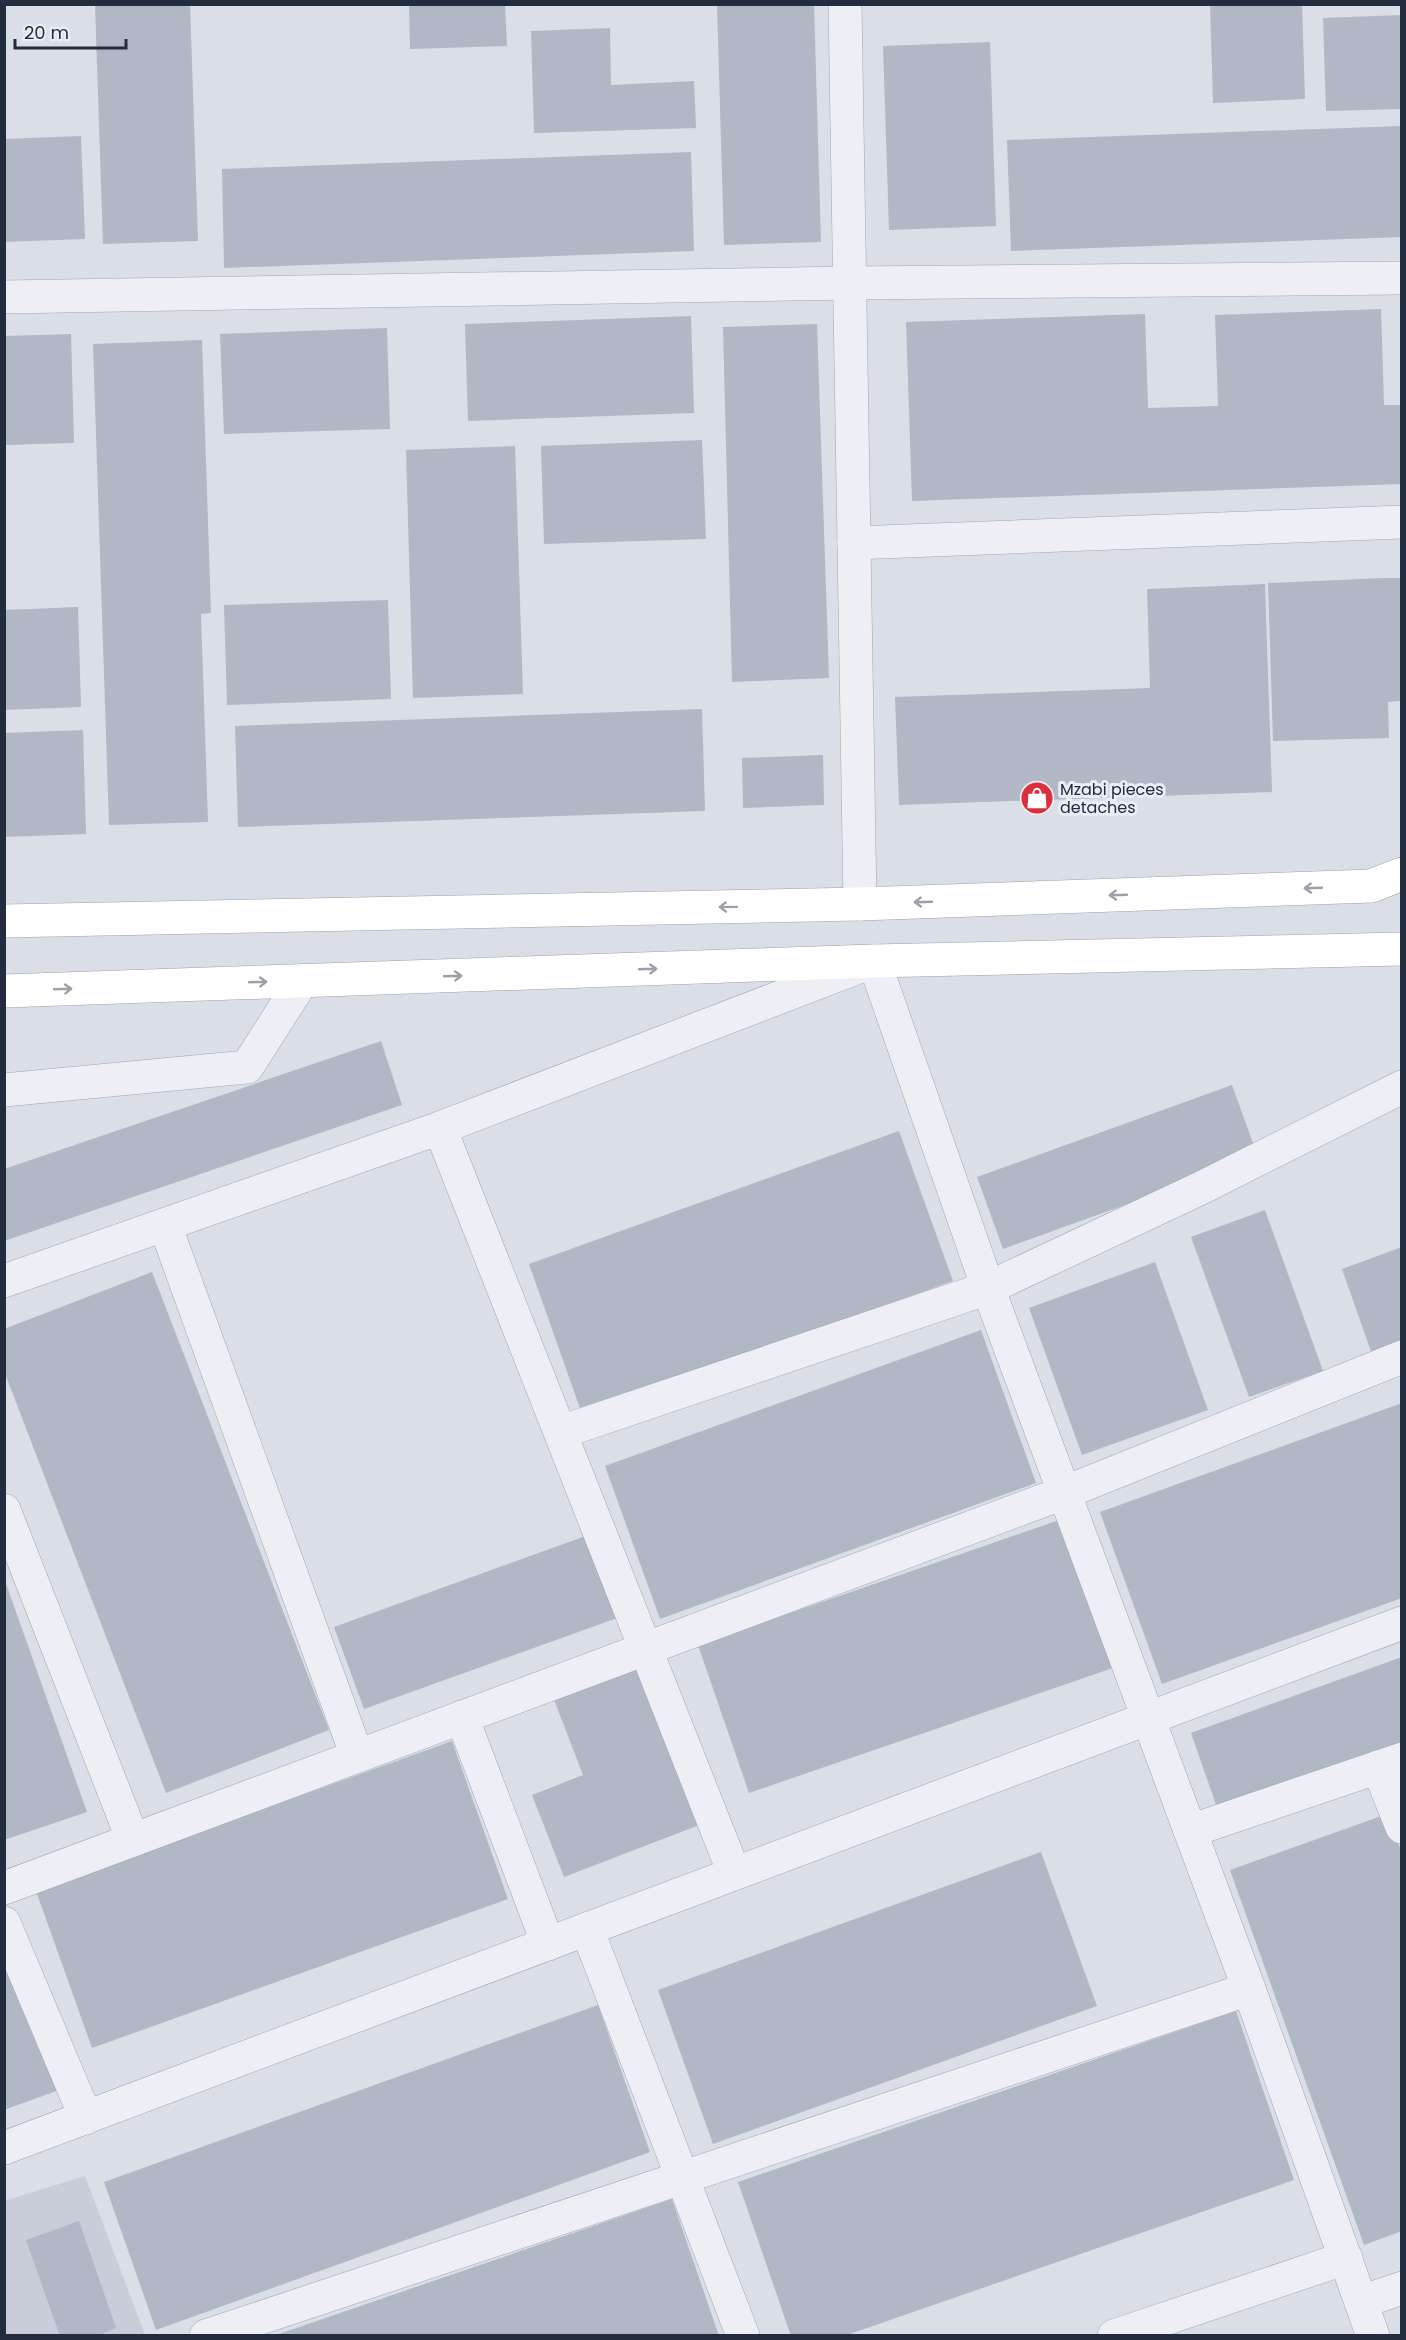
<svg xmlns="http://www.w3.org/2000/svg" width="1406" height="2340" font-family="Poppins,sans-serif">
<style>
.built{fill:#c8cdd9}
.building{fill:#b1b7c4}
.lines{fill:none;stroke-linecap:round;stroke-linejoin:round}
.minor-casing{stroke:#9fa5b1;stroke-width:34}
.major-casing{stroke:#98a1b4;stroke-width:34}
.highway-casing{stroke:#808a9f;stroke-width:34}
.minor{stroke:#edeff5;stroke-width:33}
.major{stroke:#fff;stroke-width:33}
.highway{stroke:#fff;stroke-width:33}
.oneway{stroke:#9ca0a8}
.labels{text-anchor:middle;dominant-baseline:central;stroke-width:6;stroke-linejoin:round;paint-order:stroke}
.poi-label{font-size:16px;fill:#232b3e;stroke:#eaedf5;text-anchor:start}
</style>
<rect width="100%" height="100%" fill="#dadee7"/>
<path class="built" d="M85 2176 145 2335H5L4 2201Z"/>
<g class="building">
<path d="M95 4H190L198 241 103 244Z"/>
<path d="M409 4H505L507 46 410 49Z"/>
<path d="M717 4H814L821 242 724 245Z"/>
<path d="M1210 4H1302L1305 99 1213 103Z"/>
<path d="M1402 15V109L1326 111 1323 18Z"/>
<path d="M610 28 611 85 694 81 696 128 534 133 531 31Z"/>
<path d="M990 42 996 226 889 230 883 46Z"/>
<path d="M1402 126V237L1011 251 1007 140Z"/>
<path d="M81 136 85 239 4 242V139Z"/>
<path d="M691 152 694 251 224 268 222 169Z"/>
<path d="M1381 309 1384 405H1402V484L912 501 906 322 1145 314 1148 408 1218 406 1215 315Z"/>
<path d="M691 316 694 413 468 421 465 324Z"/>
<path d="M817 324 829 678 732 682 723 327Z"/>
<path d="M387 328 390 429 224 434 220 334Z"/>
<path d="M71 334 74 443 4 445V336Z"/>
<path d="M202 340 211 613 201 614 208 822 109 825 93 344Z"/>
<path d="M702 440 706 539 544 544 541 446Z"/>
<path d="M515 446 523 694 413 698 406 450Z"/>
<path d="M1384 578H1402V701L1388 702 1389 738 1273 741 1268 583Z"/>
<path d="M1265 584 1272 792 899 805 895 697 1150 688 1147 589Z"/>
<path d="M388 600 391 699 227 705 224 605Z"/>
<path d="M78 607 81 707 4 710V610Z"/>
<path d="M702 709 705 811 238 827 235 726Z"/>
<path d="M83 730 86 834 4 837V733Z"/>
<path d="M823 755 824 805 743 808 742 758Z"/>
<path d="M381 1041 402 1105 4 1241V1169Z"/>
<path d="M1232 1085 1258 1157 1003 1249 977 1177Z"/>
<path d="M899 1131 953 1281 582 1414 529 1264Z"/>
<path d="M1265 1210 1323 1371 1249 1397 1191 1237Z"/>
<path d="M1402 1247V1350L1374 1360 1342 1269Z"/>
<path d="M1155 1262 1208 1410 1082 1455 1029 1308Z"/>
<path d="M152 1272 329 1730 166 1793 4 1371V1329Z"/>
<path d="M981 1330 1036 1483 660 1619 605 1466Z"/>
<path d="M1402 1403V1598L1162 1684 1100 1512Z"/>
<path d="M1065 1518 1116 1667 749 1793 698 1645Z"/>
<path d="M591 1534 620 1617 364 1709 334 1627Z"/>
<path d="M4 1578 87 1812 4 1840Z"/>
<path d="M1402 1657V1750L1220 1816 1191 1733Z"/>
<path d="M640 1663 702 1824 564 1877 532 1795 583 1775 553 1697Z"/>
<path d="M452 1741 508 1899 92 2048 36 1891Z"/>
<path d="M1387 1814 1402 1853V2231L1364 2245 1230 1870Z"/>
<path d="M1041 1852 1097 2006 713 2144 658 1990Z"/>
<path d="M4 1938 59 2090 4 2110Z"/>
<path d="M598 2005 650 2152 156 2330 104 2182Z"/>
<path d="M1236 2011 1294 2180 844 2336H791L738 2182Z"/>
<path d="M672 2199 719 2336H276V2335Z"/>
<path d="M79 2221 116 2328 97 2336H60L26 2240Z"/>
</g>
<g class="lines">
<defs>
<g id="minor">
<path d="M845 4 860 904"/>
<path d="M4 297 850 283 1402 278"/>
<path d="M854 543 1402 522"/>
<path d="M4 1090 247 1067 302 981"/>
<path d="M440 1128 734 1873"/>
<path d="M165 1225 357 1756"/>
<path d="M4 1281 440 1128 874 961 988 1288 1249 1989 1373 2336"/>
<path d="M561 1432 988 1288 1201 1188 1402 1087"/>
<path d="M4 1510 133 1840"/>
<path d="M462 1717 548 1944"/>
<path d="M1378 1767 1402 1827"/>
<path d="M1190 1831 1402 1759"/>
<path d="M4 1888 1066 1492 1402 1357"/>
<path d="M4 1923 86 2118"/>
<path d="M587 1929 743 2336"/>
<path d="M4 2148 1402 1623"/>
<path d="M1361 2302 1402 2288"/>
<path d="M206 2336 1249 1989"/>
<path d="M1114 2336 1346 2258"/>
</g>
<g id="major">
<path d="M4 921 860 904 1371 886"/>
<path d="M4 991 874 961 1402 949"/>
</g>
<path id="highway" d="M1371 886 1402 874"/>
</defs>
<use href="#minor" class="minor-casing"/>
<use href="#major" class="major-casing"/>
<use href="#highway" class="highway-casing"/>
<use href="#minor" class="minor"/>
<use href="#major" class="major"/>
<use href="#highway" class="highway"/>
</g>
<defs><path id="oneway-shaft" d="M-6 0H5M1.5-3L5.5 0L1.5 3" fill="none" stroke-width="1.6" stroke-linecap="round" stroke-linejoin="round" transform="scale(1.5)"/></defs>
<g class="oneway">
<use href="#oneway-shaft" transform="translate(1313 888) rotate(178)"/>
<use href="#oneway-shaft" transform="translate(1118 895) rotate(178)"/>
<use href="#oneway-shaft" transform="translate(923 902) rotate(178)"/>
<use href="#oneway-shaft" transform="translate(728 907) rotate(179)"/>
<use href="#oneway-shaft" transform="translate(648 969) rotate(-2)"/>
<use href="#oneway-shaft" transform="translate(453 976) rotate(-2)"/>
<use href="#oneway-shaft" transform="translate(258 982) rotate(-2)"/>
<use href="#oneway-shaft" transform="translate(63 989) rotate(-2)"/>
</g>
<defs>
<symbol id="shop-disc" viewBox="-11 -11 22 22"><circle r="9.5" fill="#dc2f3b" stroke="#eaedf5"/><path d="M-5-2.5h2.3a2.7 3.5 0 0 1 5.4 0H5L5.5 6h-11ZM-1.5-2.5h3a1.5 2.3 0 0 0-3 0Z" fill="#fff"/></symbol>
</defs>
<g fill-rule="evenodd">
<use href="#shop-disc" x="1018" y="779" width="38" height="38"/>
</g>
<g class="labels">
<g class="poi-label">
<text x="1060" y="789">Mzabi pieces<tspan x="1060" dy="18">detaches</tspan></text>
</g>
</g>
<rect width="1406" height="2340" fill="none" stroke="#232b3e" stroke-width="12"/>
<path d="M15 39v9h111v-9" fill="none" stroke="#232b3e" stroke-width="3"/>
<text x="24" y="39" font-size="18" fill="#232b3e" stroke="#eaedf5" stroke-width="4.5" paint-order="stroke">20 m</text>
</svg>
